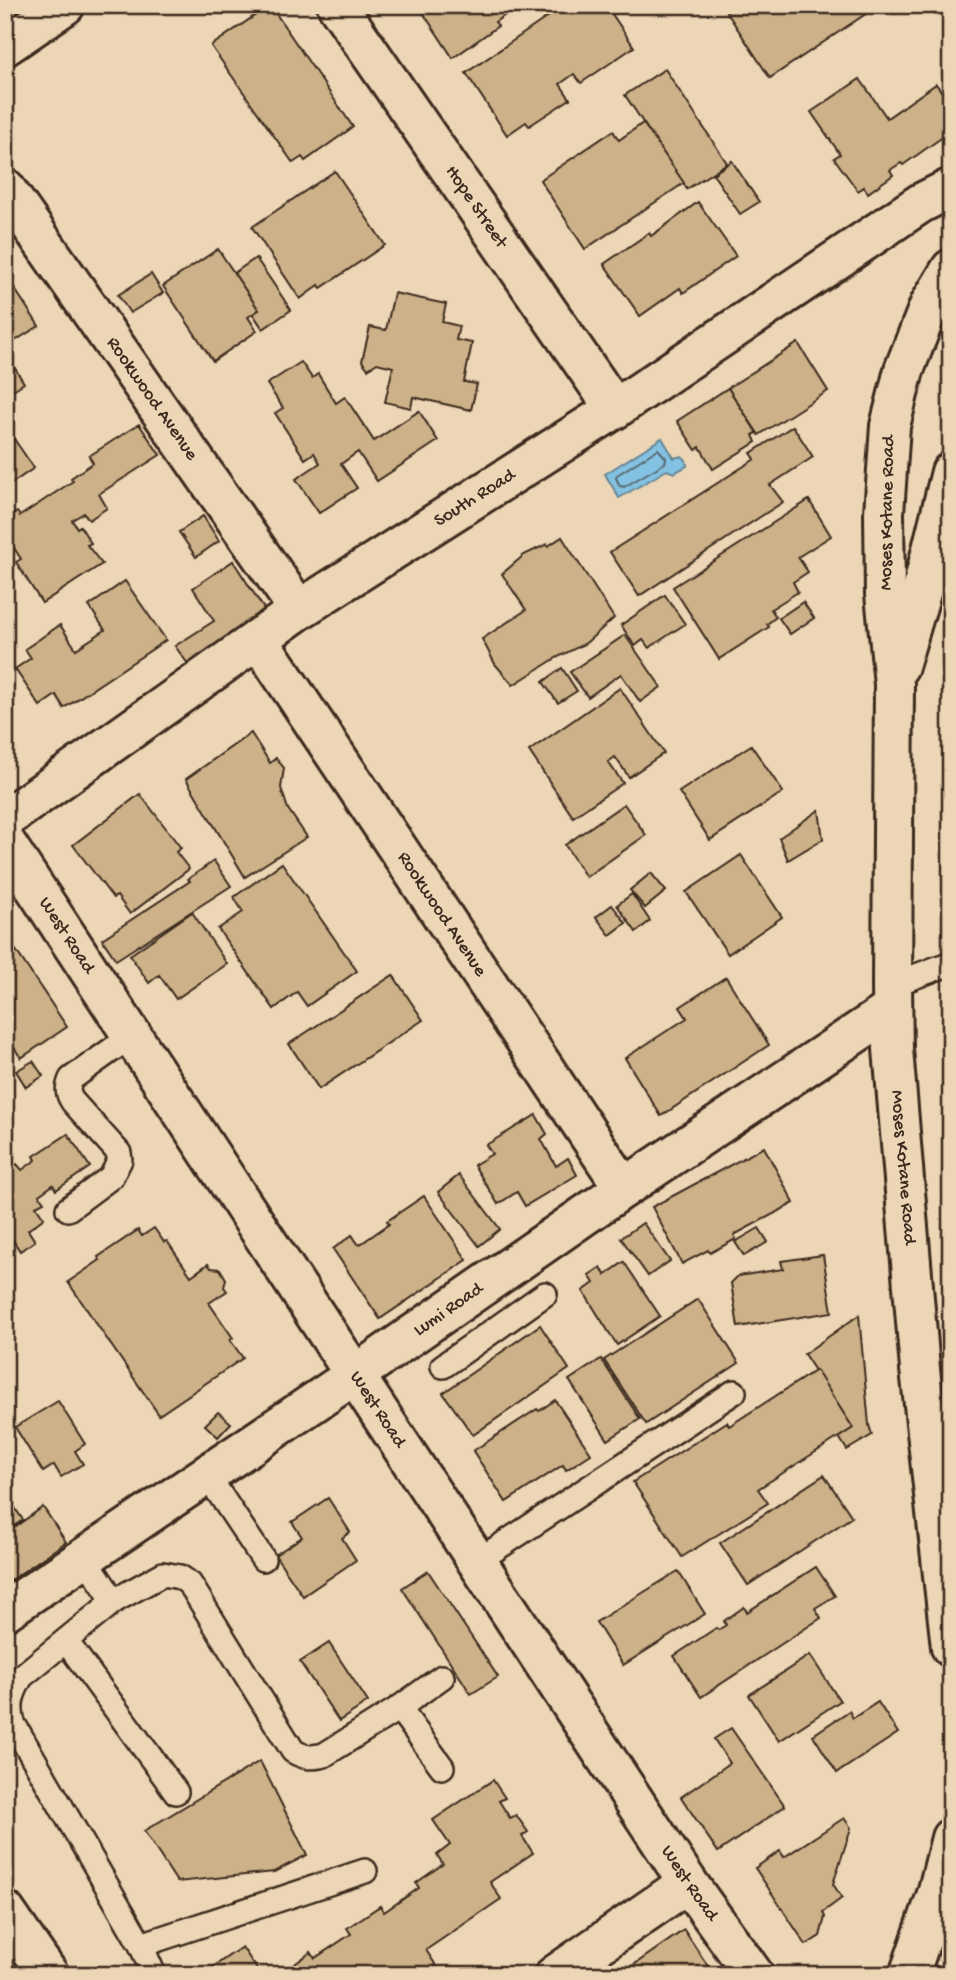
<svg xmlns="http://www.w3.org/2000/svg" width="956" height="1980" font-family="'Gochi Hand',sans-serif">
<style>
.water{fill:#83c2e3;stroke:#668594;stroke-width:2}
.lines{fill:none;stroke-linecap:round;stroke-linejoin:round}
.shore{stroke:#58676d;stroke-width:2}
.building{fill:#cdb188;stroke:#3b2a1e;stroke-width:2}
.lane-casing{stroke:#3b2a1e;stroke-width:28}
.street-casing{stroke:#3b2a1e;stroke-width:44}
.secondary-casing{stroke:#3b2a1e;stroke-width:44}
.lane{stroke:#edd6b6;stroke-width:23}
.street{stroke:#edd6b6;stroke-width:38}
.secondary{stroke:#edd6b6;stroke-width:38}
.labels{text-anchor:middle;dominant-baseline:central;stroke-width:6;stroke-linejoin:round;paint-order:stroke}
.street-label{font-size:19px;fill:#3b2a1e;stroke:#edd6b6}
</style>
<rect width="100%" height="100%" fill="#edd6b6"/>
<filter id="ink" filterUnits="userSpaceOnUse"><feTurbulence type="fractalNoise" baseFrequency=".0143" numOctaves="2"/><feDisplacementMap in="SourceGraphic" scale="14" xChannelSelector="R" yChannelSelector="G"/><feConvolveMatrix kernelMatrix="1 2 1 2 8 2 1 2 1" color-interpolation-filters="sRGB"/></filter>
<g filter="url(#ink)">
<path class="water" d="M662 438 674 458 682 456 686 460 687 466 674 473 667 470 619 498 605 474Z"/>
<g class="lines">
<path class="shore" d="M658 449 666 458 665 463 624 487 620 486 616 478 617 475Z"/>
</g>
<g class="building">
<path d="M270 5 353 127 305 161 302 157 293 163 211 46Z"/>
<path d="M418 5H520L495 22 498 26 453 58Z"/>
<path d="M565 5H606L634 47 581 83 574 74 560 84 570 99 529 126 526 122 507 135 466 73Z"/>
<path d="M722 5H879L770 78Z"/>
<path d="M665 69 727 163 687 189 625 95Z"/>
<path d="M860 79 887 118 936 84 951 105V131L903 165 901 163 890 170 893 175 868 193 864 187 858 191 834 158 840 154 811 112Z"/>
<path d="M643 123 684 183 585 249 540 180 613 131 619 140Z"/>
<path d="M732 161 759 202 740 214 713 174Z"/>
<path d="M335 171 385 245 321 288 319 285 300 299 252 227Z"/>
<path d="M698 202 736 256 683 293 680 288 640 316 604 264 649 233 651 236Z"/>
<path d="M218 249 259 310 248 317 257 331 213 361 163 286Z"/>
<path d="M256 258 291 310 263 329 253 314 259 310 234 273Z"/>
<path d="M5 274 39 326 5 347Z"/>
<path d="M151 274 163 293 130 313 118 295Z"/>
<path d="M394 293 446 304 442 322 459 326 456 340 472 343 464 382 477 384 471 410 413 397 411 408 385 402 393 367 377 363 368 369 362 361 370 327 386 330Z"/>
<path d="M798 343 828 391 759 435 728 388Z"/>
<path d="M8 357 24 383 5 395V359Z"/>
<path d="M301 362 312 378 318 374 336 403 345 397 374 441 419 411 438 441 377 481 358 452 341 464 357 488 319 513 296 479 320 463 314 453 305 459 275 413 283 408 267 384Z"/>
<path d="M728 388 757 433 753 435 756 442 713 469 700 447 696 450 677 421Z"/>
<path d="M139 424 160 455 99 494 107 508 89 520 84 513 72 520 77 528 80 526 91 543 87 545 102 564 42 603 16 562 21 559 5 534V519L17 512 20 516 73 481 71 478 93 463 89 456Z"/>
<path d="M793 426 813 457 770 485 783 502 639 596 610 552 755 459 751 453Z"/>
<path d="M14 439 34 468 5 488V445Z"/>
<path d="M809 500 831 536 798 557 808 572 793 582 798 592 771 609 776 617 767 624 769 627 719 659 673 587Z"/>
<path d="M203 516 219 541 196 557 179 532Z"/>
<path d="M562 537 614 618 586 643 556 658 513 685 495 664 482 639 526 610 502 574 524 555 547 544 548 546Z"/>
<path d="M233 561 266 612 188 664 175 646 214 621 193 588Z"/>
<path d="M125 581 166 640 64 708 56 695 40 706 15 669 31 658 25 649 60 625 76 649 105 630 89 606Z"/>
<path d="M665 595 685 624 649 648 643 640 635 646 621 625Z"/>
<path d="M803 602 814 618 790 634 779 618Z"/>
<path d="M625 635 661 687 640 702 621 674 588 697 570 672Z"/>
<path d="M562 668 577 691 558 703 543 682Z"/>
<path d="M620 688 664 753 629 777 615 757 608 762 623 783 573 817 529 751Z"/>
<path d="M251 733 270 763 276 758 284 768 281 788 288 809 307 837 245 877 186 779Z"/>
<path d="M751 745 783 792 710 840 679 792Z"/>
<path d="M140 794 181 848 176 852 189 869 130 914 117 896 113 898 73 845Z"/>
<path d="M624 804 646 835 586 877 565 845Z"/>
<path d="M819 810 823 839 788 860 779 838Z"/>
<path d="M741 855 782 917 728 954 686 892Z"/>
<path d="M214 861 231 886 116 960 102 939 190 881 188 879Z"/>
<path d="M282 863 357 971 307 1006 297 992 274 1009 218 929 243 912 234 897Z"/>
<path d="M651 873 666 891 645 908 630 890Z"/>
<path d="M632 894 650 921 636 932 617 905Z"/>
<path d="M612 905 626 923 610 935 596 917Z"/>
<path d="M192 912 227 964 176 999 159 975 149 983 130 955Z"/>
<path d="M5 934 67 1027 21 1058 5 1034Z"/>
<path d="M393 975 423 1020 319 1089 289 1044Z"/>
<path d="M726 977 769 1045 661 1116 625 1058 687 1018 680 1007Z"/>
<path d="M33 1061 43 1076 26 1087 16 1071Z"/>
<path d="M536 1115 547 1134 541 1139 556 1166 568 1158 577 1175 525 1206 517 1192 498 1204 474 1165 492 1154 486 1145Z"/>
<path d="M68 1134 90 1167 56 1190 53 1185 39 1195 44 1202 36 1206 44 1218 28 1230 35 1241 20 1251 5 1228V1159L11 1168 17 1164 22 1170 36 1160 34 1156Z"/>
<path d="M764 1147 794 1203 734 1235 736 1239 710 1253 708 1250 682 1264 652 1207Z"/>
<path d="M459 1175 500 1229 479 1246 438 1192Z"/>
<path d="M424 1196 467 1260 380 1319 333 1249 352 1235 359 1245 389 1224 387 1221Z"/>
<path d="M643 1223 670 1261 648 1276 621 1238Z"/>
<path d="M154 1228 164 1242 167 1241 191 1276 208 1264 211 1268 220 1269 226 1279 224 1287 227 1291 209 1303 233 1338 230 1340 243 1358 159 1415 68 1282 100 1260 98 1257 138 1230 142 1236Z"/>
<path d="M759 1228 768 1242 744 1256 735 1242Z"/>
<path d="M823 1255 832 1312 738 1327 731 1283 738 1276 783 1269 781 1261Z"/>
<path d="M624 1262 660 1316 617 1345 583 1291 594 1283 589 1275 601 1267 605 1275Z"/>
<path d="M698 1299 739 1363 646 1424 604 1360Z"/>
<path d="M859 1315 869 1425 872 1435 847 1450 839 1437 853 1428 804 1354Z"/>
<path d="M540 1325 569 1369 473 1435 443 1393Z"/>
<path d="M601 1359 640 1419 608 1440 569 1380Z"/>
<path d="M816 1370 853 1428 758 1489 768 1503 682 1557 633 1482 727 1422 729 1426Z"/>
<path d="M555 1400 591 1454 566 1470 563 1465 506 1502 473 1451 537 1409 539 1411Z"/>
<path d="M58 1401 85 1444 75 1451 83 1464 61 1477 54 1465 43 1472 15 1427Z"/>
<path d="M218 1412 231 1423 218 1437 205 1425Z"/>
<path d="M824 1475 852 1517 748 1585 720 1543Z"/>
<path d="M5 1493 23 1520 5 1532Z"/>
<path d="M328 1498 350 1532 342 1538 356 1560 303 1596 275 1555 302 1537 292 1522Z"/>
<path d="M43 1507 66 1542 5 1584V1534Z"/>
<path d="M816 1567 835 1596 815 1608 821 1618 701 1697 674 1656 716 1628 718 1630 726 1625 724 1621 744 1607 747 1612Z"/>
<path d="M428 1571 498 1677 471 1694 402 1588Z"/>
<path d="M678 1571 705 1614 623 1665 596 1622Z"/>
<path d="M329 1643 368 1702 339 1721 300 1662Z"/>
<path d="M810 1655 840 1701 779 1741 749 1695Z"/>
<path d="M878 1702 898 1733 837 1773 813 1735 849 1711 853 1718Z"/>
<path d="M731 1728 785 1806 718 1852 681 1797 730 1763 714 1739Z"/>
<path d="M260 1761 307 1855 274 1872 177 1882 144 1831Z"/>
<path d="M493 1780 505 1798 499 1801 510 1818 516 1815 528 1832 522 1836 533 1853 490 1882 501 1899 426 1950 437 1967 426 1975H280L311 1952 315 1958 351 1934 347 1928 380 1906 384 1912 419 1888 416 1883 443 1864 437 1855 450 1845 433 1820Z"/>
<path d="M844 1818 851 1828 833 1884 842 1898 823 1912 825 1917 820 1936 806 1945 755 1868 780 1851 784 1857Z"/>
<path d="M684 1930 714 1975H628L625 1971Z"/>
<path d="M242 1947 261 1975H201Z"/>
</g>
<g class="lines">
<defs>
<g id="lane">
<path d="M892 985 951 963"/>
<path d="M68 1209 111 1177 120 1160 119 1153 73 1102C67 1093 67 1089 71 1079L131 1036"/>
<path d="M443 1366 545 1294"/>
<path d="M207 1475 263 1559"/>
<path d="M85 1558 114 1601"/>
<path d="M476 1562 734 1392"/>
<path d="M66 1641 176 1792"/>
<path d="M399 1708 442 1767"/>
<path d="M141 1945 365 1871"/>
<path d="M154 1975 141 1945 13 1723C8 1704 12 1694 21 1677L114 1601 163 1574 180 1577 190 1584 293 1751C305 1758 311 1758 324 1755L399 1708 442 1677"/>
</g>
<g id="street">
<path id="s1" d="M337 5 615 409"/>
<path d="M5 46 65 5"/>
<path id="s2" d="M5 188 299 610"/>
<path id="s3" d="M258 639 624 1188"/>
<path id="s4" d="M5 819 299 610 615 409 921 203 951 188"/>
<path id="s5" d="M5 842 688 1883 754 1975"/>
<path id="s6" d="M5 1611 356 1374 624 1188 892 1009"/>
<path d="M5 1911 49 1975"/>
<path d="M555 1975 688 1883"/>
</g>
<g id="secondary">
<path id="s7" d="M951 269 930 304 904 370 890 426 884 513 885 594 894 684 892 985 893 1049 920 1369 951 1647"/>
<path d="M899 666 923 586 951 472"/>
<path d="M909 1975 937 1894 951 1838"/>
</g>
</defs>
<use href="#lane" class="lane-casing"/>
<use href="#street" class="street-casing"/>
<use href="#secondary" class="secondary-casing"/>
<use href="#lane" class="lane"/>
<use href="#street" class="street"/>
<use href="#secondary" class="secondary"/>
</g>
</g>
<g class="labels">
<g class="street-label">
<text stroke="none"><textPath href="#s1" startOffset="245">Hope Street</textPath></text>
<text stroke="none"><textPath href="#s2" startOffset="257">Rookwood Avenue</textPath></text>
<text stroke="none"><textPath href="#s4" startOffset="569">South Road</textPath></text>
<text transform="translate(888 513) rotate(-89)">Moses Kotane Road</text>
<text stroke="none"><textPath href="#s3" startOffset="331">Rookwood Avenue</textPath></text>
<text stroke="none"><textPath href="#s5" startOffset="112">West Road</textPath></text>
<text stroke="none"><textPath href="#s7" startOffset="912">Moses Kotane Road</textPath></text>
<text stroke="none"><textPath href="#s6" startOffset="536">Lumi Road</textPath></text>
<text stroke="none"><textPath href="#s5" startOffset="679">West Road</textPath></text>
<text stroke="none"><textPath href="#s5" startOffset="1246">West Road</textPath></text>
</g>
</g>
<rect width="956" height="1980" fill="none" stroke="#edd6b6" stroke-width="28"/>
<rect x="14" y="14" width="928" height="1952" fill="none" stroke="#3b2a1e" stroke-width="2.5" filter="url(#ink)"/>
</svg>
